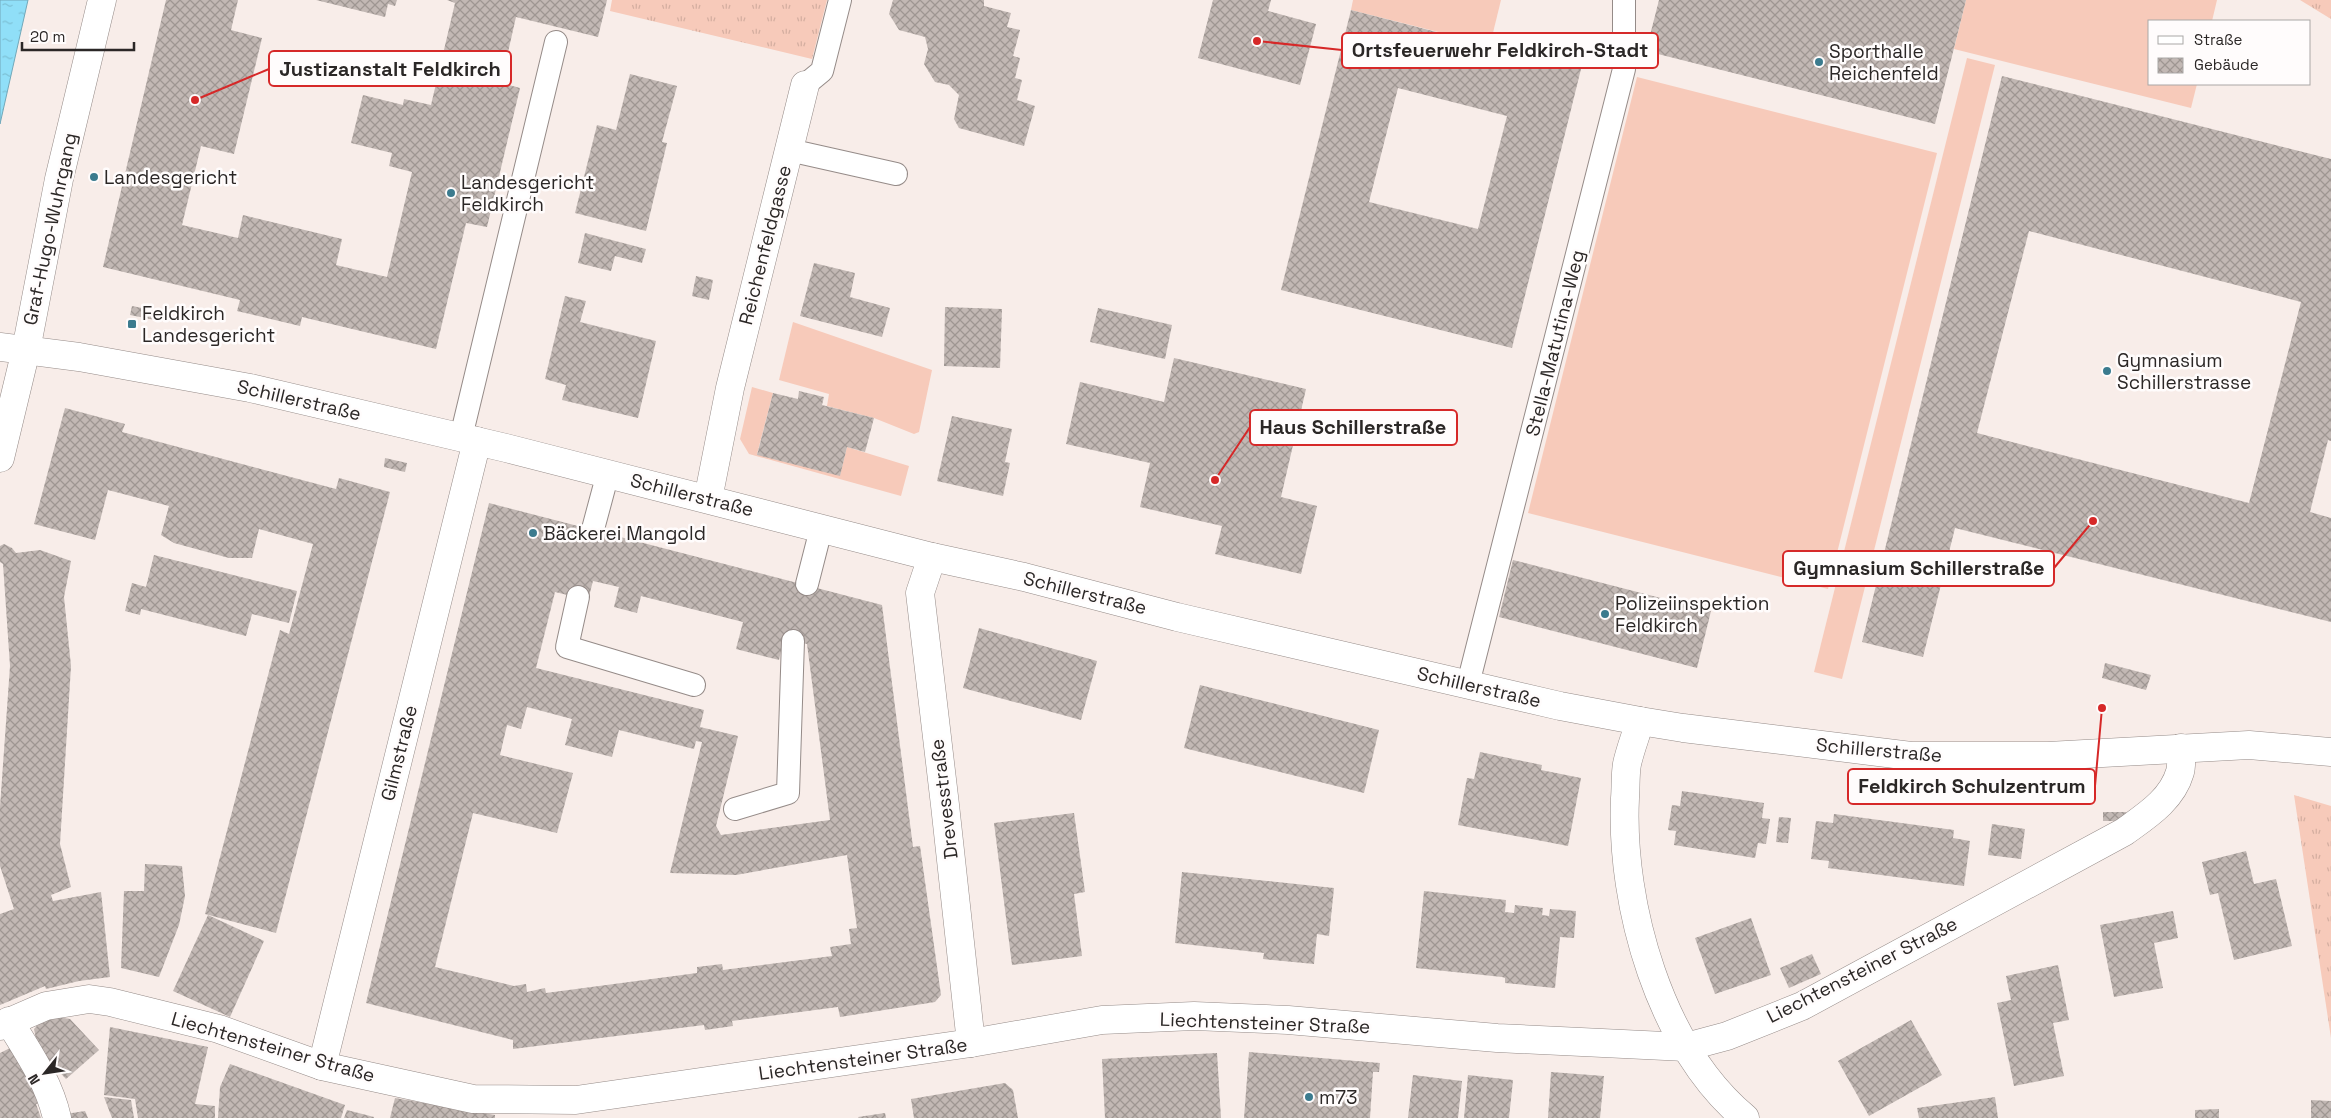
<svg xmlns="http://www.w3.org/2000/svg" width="2331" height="1118" font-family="'Space Grotesk',sans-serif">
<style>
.grass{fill:url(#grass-tufts)}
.garden{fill:#f7caba}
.water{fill:url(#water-ripples);stroke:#72a8b9}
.building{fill:url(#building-cross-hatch);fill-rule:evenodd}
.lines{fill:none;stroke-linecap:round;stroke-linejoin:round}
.service-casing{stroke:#958b88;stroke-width:24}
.minor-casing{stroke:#958b88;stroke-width:29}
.primary-casing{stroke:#958b88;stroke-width:29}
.service{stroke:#fff;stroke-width:22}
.minor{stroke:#fff;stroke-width:28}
.primary{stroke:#fff;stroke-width:28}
.poi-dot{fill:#3b7b8e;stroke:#fffcfc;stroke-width:2}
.labels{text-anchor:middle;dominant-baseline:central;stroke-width:5;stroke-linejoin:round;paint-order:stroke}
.poi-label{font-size:19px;fill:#2b2726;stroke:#fffcfc;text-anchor:start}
.street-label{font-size:19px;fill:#2b2726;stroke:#fffcfc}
.leader{fill:none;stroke:#d62828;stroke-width:2}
.callout-dot{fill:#d62828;stroke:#fffcfc;stroke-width:2}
.callout{fill:#fffcfc;stroke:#d62828;stroke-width:2}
.callout-label{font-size:20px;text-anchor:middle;font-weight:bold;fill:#2b2726}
</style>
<defs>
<pattern id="grass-tufts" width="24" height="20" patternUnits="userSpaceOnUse" patternTransform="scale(1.25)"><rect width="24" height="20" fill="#f7caba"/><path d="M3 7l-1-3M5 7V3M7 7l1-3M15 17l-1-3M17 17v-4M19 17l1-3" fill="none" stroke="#d4aea0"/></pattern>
<pattern id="water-ripples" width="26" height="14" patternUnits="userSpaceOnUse" patternTransform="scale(1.25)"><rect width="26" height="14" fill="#90dff8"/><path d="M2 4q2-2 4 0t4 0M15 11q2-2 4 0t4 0" fill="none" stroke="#7cbfd4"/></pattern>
<pattern id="building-cross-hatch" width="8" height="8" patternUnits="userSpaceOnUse" patternTransform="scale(1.25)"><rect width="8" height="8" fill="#c2b8b4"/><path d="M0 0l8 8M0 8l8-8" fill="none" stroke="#9e9692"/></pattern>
</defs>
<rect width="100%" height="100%" fill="#f8ede9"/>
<g class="grass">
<path d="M612 0H827L812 59 610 11Z"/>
<path d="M2300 0H2331V19Z"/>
<path d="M2294 795 2331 806V1038Z"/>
</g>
<g class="garden">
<path d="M1353 0H1501L1490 45 1351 10Z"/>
<path d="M1966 0H2217L2212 21H2150V84H2197L2191 108 1954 49Z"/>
<path d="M1967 58 1995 65 1842 679 1814 672Z"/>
<path d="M1637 77 1937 153 1828 589 1528 513Z"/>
<path d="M793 322 932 370 919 432 914 434 874 418 827 406 829 394 779 380Z"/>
<path d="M752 387 773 393 757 454 840 475 847 447 909 466 901 496 749 454 740 439Z"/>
</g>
<path class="water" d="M0 0H28L0 124Z"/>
<g class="building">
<path d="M166 0H238L231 30 262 38 234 154 201 146 182 225 238 238 243 215 342 239 336 265 387 277 412 172 389 166 392 153 351 143 363 95 403 105 404 99 431 105 455 3 447 0H607L598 37 516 17 501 83 520 88 487 227 466 223 436 349 302 317 300 326 237 311 240 300 103 267Z"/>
<path d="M316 0H397L395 6 388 4 385 17Z"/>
<path d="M893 0H984V6L1011 13 1007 27 1020 30 1013 56 1020 58 1015 78 1022 80 1017 100 1035 106 1024 146 959 128 954 119 959 95 949 85 935 82 924 64 928 49 925 37 899 30 889 14Z"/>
<path d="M1213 0H1271L1268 11 1316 24 1300 85 1198 58Z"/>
<path d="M1659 0H1966L1935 124 1646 51Z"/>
<path d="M1351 10 1581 69 1512 348 1281 290ZM1398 88 1507 116 1478 229 1369 202Z"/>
<path d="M630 74 677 86 662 142 667 143 646 231 575 213 597 125 616 130Z"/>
<path d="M2002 76 2331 159V441L2328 440 2310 512 2331 518V622L1955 528 1923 657 1862 642ZM2029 231 2301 302 2249 503 1977 433Z"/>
<path d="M585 233 646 249 642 263 615 256 611 271 578 263Z"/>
<path d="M814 263 855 273 850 297 890 308 882 337 800 316Z"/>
<path d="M696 276 713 280 709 300 692 296Z"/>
<path d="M565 296 586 301 580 322 656 341 638 418 562 400 566 385 545 379Z"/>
<path d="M132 306 157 311 155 320 130 315Z"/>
<path d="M945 307 1002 309 1000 368 944 366Z"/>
<path d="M1098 308 1172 325 1165 359 1090 342Z"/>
<path d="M1174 358 1306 389 1281 497 1317 506 1301 574 1215 554 1222 526 1140 507 1150 463 1066 444 1080 382 1164 402Z"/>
<path d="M799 391 824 397 822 405 874 418 865 452 847 447 840 476 757 455 773 393 798 399Z"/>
<path d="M65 408 125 424 122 432 336 489 339 478 390 492 276 933 205 914 280 630 289 634 313 544 259 529 252 558H229L174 543 161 535 169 506 108 490 95 540 34 524Z"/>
<path d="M952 416 1012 429 1005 462 1010 463 1003 496 937 481Z"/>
<path d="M385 458 407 463 405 472 384 467Z"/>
<path d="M489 503 882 605 913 847 920 846 941 995 935 1002 840 1017 838 1007 732 1021 733 1026 705 1030 704 1025 513 1049V1040L366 1003ZM593 581 619 587 614 607 637 613 641 596 743 622 736 649 779 660 784 638 807 644 830 820 721 835 716 826 738 736 700 727 704 710 536 668 555 592 588 600ZM527 707 572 719 565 745 612 757 619 730 694 749 696 741 702 742 670 873 736 875 847 855 857 928 849 929 851 944 830 947 832 956 723 970 722 964 697 967V973L546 993 545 988 527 992 526 984 514 986 435 967 473 813 557 833 573 773 500 755 507 725 521 729Z"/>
<path d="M4 544 12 548 16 553 40 550 71 561 64 597 71 666 60 844 71 887 51 895 53 901 101 892 110 977 79 981 46 989 45 986 0 1005V914L14 909 0 866V807L10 666 3 564 0 562V546Z"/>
<path d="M154 555 297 591 289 623 252 614 246 636 141 609 140 615 125 611 132 583 146 587Z"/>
<path d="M1513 560 1711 611 1697 668 1499 617Z"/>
<path d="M979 628 1097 661 1081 720 963 688Z"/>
<path d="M2105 663 2151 675 2146 690 2102 678Z"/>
<path d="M1200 685 1379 730 1364 793 1184 748Z"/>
<path d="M1480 752 1542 765 1541 770 1581 778 1568 846 1458 825 1467 778 1474 779Z"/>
<path d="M1682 791 1764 803 1762 818 1770 819 1766 844 1758 843 1755 858 1674 845 1676 831 1668 830 1672 805 1680 806Z"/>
<rect x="2103" y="812" width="23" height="9"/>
<path d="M1074 813 1085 892 1074 894 1082 956 1012 965 994 823Z"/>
<path d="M1834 814 1954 830 1953 838 1970 841 1964 886 1828 868 1829 861 1811 859 1816 821 1833 823Z"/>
<path d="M1779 817 1791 818 1788 843 1776 842Z"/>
<path d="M1992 824 2025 829 2021 859 1988 855Z"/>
<path d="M2246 851 2254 884 2276 879 2292 946 2234 960 2218 893 2210 895 2202 862Z"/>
<path d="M145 864 182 866 185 896 179 925 159 977 121 968 124 891H144Z"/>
<path d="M1182 872 1334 888 1329 936 1317 934 1314 964 1263 959 1264 953 1175 943Z"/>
<path d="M1424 891 1506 900 1505 912 1514 913 1515 905 1543 908 1542 915 1549 916 1550 909 1576 911 1574 938 1560 937 1555 988 1505 983V978L1502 977 1416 968Z"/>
<path d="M2173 911 2178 938 2154 943 2163 988 2114 997 2100 925Z"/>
<path d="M208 915 264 941 230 1017 173 991Z"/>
<path d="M1751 918 1771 975 1715 994 1695 938Z"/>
<path d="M1812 954 1821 974 1789 988 1780 968Z"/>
<path d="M2058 965 2069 1020 2053 1023 2064 1076 2014 1086 1997 1003 2011 1000 2006 976Z"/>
<path d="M47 1015 70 1019 99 1050 66 1079 38 1049 34 1029Z"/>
<path d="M1911 1020 1942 1075 1869 1116 1838 1061Z"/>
<path d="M110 1027 208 1047 195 1104 215 1106V1118H138L135 1099 104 1095Z"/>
<path d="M10 1048 42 1102 36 1104 41 1118H0V1053Z"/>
<path d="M1249 1052 1380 1063 1379 1072H1373L1370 1118H1244Z"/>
<path d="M1217 1053 1221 1118H1105L1102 1059Z"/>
<path d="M230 1064 345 1105 341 1118H218L220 1087Z"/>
<path d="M1551 1072 1604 1076 1600 1118H1548Z"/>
<path d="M1413 1075 1462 1081 1458 1118H1408Z"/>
<path d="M1468 1075 1513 1080 1509 1118H1464Z"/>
<path d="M1005 1083 1013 1090 1018 1118H914L911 1099Z"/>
<path d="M104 1097 131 1100 134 1118H112Z"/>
<path d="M1995 1097 1998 1118H1919L1917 1108Z"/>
<path d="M395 1098 495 1115V1118H390Z"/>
<path d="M2311 1100 2331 1101V1118H2311Z"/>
<path d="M2219 1109V1118H2195V1110Z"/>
<path d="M347 1110 374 1117V1118H344Z"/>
<path d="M85 1111 88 1118H60L59 1115Z"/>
<path d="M885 1113 886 1118H859L858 1117Z"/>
</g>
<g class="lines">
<defs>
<g id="service">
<path d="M805 85 822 71 840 0"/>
<path d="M789 150 896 174"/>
<path d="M461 437 556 42"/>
<path d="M593 529 608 473"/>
<path d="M807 584 821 529"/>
<path d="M578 597 567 647 694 685"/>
<path d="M1468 684 1624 69V0"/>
<path d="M735 809 788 793 793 641"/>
</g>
<g id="minor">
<path d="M0 458 26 350 59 179 102 0"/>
<path d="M708 499 730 388 805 85"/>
<path d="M932 557 920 593 945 805 971 1043"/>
<path d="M1640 721C1636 735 1630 750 1627 764 1625 775 1626 787 1625 798 1620 905 1660 1047 1745 1118"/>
<path d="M9 1021C28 1052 49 1082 57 1118"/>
<path d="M0 1026 46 1006 89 999 110 1002 219 1029 322 1066 473 1099 576 1100 971 1043 1102 1020 1194 1016 1288 1020 1497 1038 1686 1047 1727 1036 1802 1006 2124 832C2146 816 2172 800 2180 772 2182 765 2181 756 2181 748"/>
<path d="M322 1066 477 441"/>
</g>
<path id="primary" d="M0 347 79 357 250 388 506 448 932 557 1024 577 1177 617 1560 706 1640 721 1683 728 1911 756H2048L2249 745 2331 752"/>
</defs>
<use href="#service" class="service-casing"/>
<use href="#minor" class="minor-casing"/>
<use href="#primary" class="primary-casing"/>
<use href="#service" class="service"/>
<use href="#minor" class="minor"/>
<use href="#primary" class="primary"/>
</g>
<g class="poi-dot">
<circle cx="1819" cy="62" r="5"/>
<circle cx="94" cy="177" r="5"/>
<circle cx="451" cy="193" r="5"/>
<rect x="127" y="319" width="10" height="10" rx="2.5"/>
<circle cx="2107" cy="371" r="5"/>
<circle cx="533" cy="533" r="5"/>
<circle cx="1605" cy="614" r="5"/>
<circle cx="1309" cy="1097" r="5"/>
</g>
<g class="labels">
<g class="poi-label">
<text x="1829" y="51">Sporthalle<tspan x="1829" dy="22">Reichenfeld</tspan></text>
<text x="104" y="177">Landesgericht</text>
<text x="461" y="182">Landesgericht<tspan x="461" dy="22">Feldkirch</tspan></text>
<text x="142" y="313">Feldkirch<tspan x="142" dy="22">Landesgericht</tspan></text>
<text x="2117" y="360">Gymnasium<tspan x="2117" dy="22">Schillerstrasse</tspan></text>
<text x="543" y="533">Bäckerei Mangold</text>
<text x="1615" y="603">Polizeiinspektion<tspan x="1615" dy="22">Feldkirch</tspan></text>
<text x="1319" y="1097">m73</text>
</g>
<g class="street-label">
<text transform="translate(50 229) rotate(-78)">Graf-Hugo-Wuhrgang</text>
<text transform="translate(765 245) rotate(-76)">Reichenfeldgasse</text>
<text transform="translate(1555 343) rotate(-76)">Stella-Matutina-Weg</text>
<text transform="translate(299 400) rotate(13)">Schillerstraße</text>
<text transform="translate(692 495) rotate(14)">Schillerstraße</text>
<text transform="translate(1085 593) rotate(14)">Schillerstraße</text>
<text transform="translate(1479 687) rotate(13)">Schillerstraße</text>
<text transform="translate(1879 750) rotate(5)">Schillerstraße</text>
<text transform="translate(399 753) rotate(-76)">Gilmstraße</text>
<text transform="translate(944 799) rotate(-97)">Drevesstraße</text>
<text transform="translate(1862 970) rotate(-27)">Liechtensteiner Straße</text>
<text transform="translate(1265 1023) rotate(2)">Liechtensteiner Straße</text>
<text transform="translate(273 1047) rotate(16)">Liechtensteiner Straße</text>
<text transform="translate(863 1059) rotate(-8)">Liechtensteiner Straße</text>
</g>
</g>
<path class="leader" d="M1257 41L1342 50M195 100L269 69M1215 480L1250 427M2093 521L2054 568M2102 708L2095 786"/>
<g class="callout-dot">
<circle cx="1257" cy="41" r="5"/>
<circle cx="195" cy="100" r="5"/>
<circle cx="1215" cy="480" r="5"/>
<circle cx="2093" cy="521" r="5"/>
<circle cx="2102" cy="708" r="5"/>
</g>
<g class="callout">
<rect x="1342" y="33" width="316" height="35" rx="5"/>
<rect x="269" y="51" width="242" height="35" rx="5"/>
<rect x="1250" y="410" width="207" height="35" rx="5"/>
<rect x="1783" y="551" width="271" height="35" rx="5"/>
<rect x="1848" y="769" width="247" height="35" rx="5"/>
</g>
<g class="callout-label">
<text x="1500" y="57">Ortsfeuerwehr Feldkirch-Stadt</text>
<text x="390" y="76">Justizanstalt Feldkirch</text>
<text x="1353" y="434">Haus Schillerstraße</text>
<text x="1919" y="575">Gymnasium Schillerstraße</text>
<text x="1972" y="793">Feldkirch Schulzentrum</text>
</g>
<rect x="2148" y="20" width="162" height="65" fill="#fffcfc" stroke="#aaa7a6"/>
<rect x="2158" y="36" width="25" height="8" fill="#ffffff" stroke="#aaa7a6"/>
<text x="2194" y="45" font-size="15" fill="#2b2726">Straße</text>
<rect x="2158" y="58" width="25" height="15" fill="url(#building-cross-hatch)" stroke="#aaa7a6"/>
<text x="2194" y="70" font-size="15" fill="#2b2726">Gebäude</text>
<g transform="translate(45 1073) rotate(240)" stroke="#fffcfc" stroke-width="4" paint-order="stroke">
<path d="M0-4L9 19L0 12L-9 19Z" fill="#2b2726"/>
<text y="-8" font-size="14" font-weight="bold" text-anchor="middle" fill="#2b2726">N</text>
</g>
<path d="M22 42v8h112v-8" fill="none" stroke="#2b2726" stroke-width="2.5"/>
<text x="30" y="42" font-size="15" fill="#2b2726" stroke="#fffcfc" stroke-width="4" paint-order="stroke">20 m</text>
</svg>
